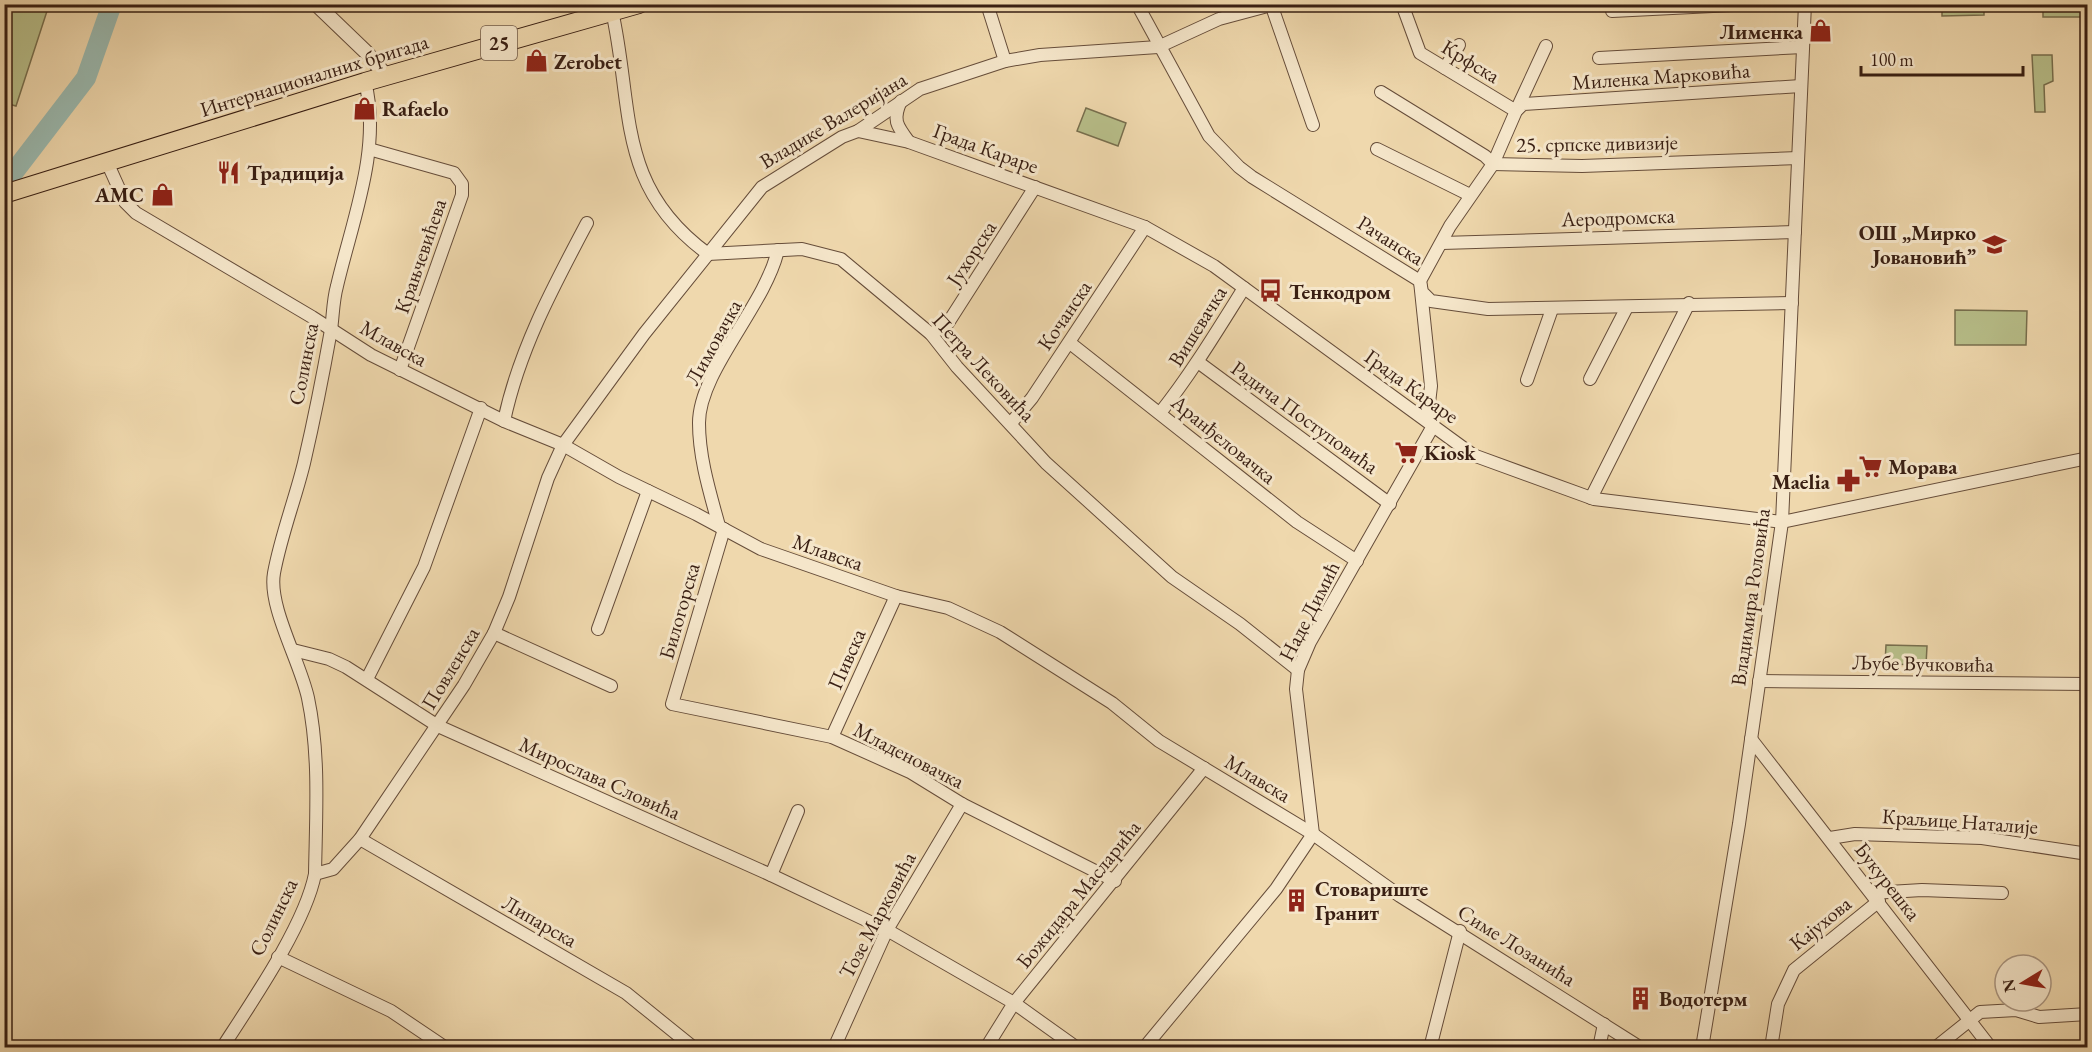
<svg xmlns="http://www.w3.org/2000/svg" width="2092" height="1052" font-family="'EB Garamond',serif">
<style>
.green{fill:#b8bf8a;stroke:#786f4e;stroke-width:1.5}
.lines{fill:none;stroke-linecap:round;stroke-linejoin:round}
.river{stroke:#9ab9af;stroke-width:20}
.minor-casing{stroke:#664d3a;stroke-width:14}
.tertiary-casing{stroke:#664d3a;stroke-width:16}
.primary-casing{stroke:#391f13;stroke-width:20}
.minor{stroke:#f5e6ca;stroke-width:12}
.tertiary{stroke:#f5e6ca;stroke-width:14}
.primary{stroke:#efd8ad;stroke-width:18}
.labels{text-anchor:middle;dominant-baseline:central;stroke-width:6;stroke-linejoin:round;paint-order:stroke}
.shield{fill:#f5e6ca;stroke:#715b4a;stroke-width:1.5}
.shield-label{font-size:20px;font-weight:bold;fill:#391f13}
.poi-label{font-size:21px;font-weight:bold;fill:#391f13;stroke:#f5e6ca;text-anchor:start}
.street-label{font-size:21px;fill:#391f13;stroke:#f5e6ca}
</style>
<rect width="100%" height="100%" fill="#efd8ad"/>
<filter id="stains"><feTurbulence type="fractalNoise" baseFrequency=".00333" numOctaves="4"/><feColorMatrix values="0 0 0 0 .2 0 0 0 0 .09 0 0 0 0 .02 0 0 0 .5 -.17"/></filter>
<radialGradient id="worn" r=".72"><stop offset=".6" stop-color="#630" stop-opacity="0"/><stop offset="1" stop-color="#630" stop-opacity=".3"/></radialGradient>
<g class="green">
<path d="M5 4 49 5 16 106 5 103Z"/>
<path d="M1942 5H1984V15L1942 16Z"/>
<rect x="2043" y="5" width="44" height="12"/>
<path d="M2032 55H2052L2053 81 2044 85 2045 112H2035Z"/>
<path d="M1086 108 1126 123 1118 146 1077 131Z"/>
<path d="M1955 310 2027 311 2026 345H1955Z"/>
<path d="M1886 645 1927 646 1926 665 1885 664Z"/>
</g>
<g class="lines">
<path class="river" d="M4 185 86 78 112 4"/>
<defs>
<g id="minor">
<path d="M987 4 1005 61"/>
<path d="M1137 4 1209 136 1239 167 1252 177 1420 281 1422 292 1431 301 1488 309 1792 303"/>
<path d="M1271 4 1313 125"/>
<path d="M1402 4 1420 53 1516 111 1546 46"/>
<path d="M612 11C634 109 615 186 708 254L802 249 841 259 931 334 957 367 1046 463 1098 510 1172 577 1240 624 1298 670"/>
<path d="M1612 11 1753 4"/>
<path d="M1599 58 1803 47"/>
<path d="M1445 68 1459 45"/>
<path d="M1381 92 1485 156 1493 164 1582 166 1798 158"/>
<path d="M901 101C892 120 897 126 909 142"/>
<path d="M858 131 909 142 1145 227 1214 266 1473 455 1594 499 1782 522 2088 458"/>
<path d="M369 149 454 173 462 184V195L400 370"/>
<path d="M1377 149 1470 195"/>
<path d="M107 162 125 202 136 213 312 317 371 355 504 421 563 445 619 477 696 514 761 549 896 596 948 608 1000 632 1112 703 1159 741 1313 834 1400 896 1641 1048"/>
<path d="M1442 243 1795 232"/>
<path d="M931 334 948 323 1035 187"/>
<path d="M1070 343 1297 522 1357 561"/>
<path d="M1198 362 1390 504"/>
<path d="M1590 379 1627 307"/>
<path d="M1527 380 1552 309"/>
<path d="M1160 413C1191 374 1217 331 1244 288"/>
<path d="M1427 420 1431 386 1420 281 1450 226 1493 164 1516 111 1523 104 1801 86"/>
<path d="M504 421C519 350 553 287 587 223"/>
<path d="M1011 423 1032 398 1145 227"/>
<path d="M1591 498 1689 303"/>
<path d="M719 526C710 493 699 458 699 423 699 371 765 306 778 250"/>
<path d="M724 529 672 704 832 737 910 772 962 804 1115 881"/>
<path d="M598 629 648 491"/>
<path d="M494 633 611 686"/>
<path d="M293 650 329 659 346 667 438 726 771 875 887 930 1014 1003 1077 1048"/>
<path d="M367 679 424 567 481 408"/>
<path d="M1759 681 2088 684"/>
<path d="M832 737 896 596"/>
<path d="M1751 739 1991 1048"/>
<path d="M1313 834 1296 689 1298 670 1310 642 1433 426"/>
<path d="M1830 838 1855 834 1982 838 2088 854"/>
<path d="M360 839 626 993 694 1048"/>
<path d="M315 874 333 869 360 839 464 685 494 633 509 597 548 478 563 445 644 334 762 187 842 137 858 131 920 89 1005 61 1040 55 1158 47 1219 19 1275 4"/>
<path d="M771 875 798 811"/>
<path d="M1872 893 1922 890 2002 893"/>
<path d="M278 957 391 1011 446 1048"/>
<path d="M222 1048C251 1003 305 925 315 874 316 815 320 755 308 698 300 661 268 607 274 573 281 535 295 500 304 463 314 420 323 375 331 330 333 316 333 300 337 286 352 221 382 148 365 82"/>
<path d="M834 1048 887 930 962 804"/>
<path d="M986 1048 1014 1003 1204 768"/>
<path d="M1144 1048 1276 889 1313 834"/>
<path d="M1430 1048 1460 931"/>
<path d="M1599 1048 1604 1024"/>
<path d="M1702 1048 1739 824 1782 522 1805 4"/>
<path d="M1771 1048 1778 1004 1794 970 1879 901"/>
<path d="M1935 1048 1980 1012 2016 1010 2039 1017 2088 1014"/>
</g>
<path id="tertiary" d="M316 4 367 53 386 76"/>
<path id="primary" d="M4 194 365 82 639 4"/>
</defs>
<use href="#minor" class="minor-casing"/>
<use href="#tertiary" class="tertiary-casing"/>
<use href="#primary" class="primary-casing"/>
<use href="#minor" class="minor"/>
<use href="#tertiary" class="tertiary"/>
<use href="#primary" class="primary"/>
</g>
<defs>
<symbol id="shop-bare" viewBox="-9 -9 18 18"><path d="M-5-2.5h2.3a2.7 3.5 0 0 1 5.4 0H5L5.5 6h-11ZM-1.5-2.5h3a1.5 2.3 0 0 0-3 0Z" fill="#8f2418" stroke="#f5e6ca" stroke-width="2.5" paint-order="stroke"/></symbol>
<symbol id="restaurant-bare" viewBox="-9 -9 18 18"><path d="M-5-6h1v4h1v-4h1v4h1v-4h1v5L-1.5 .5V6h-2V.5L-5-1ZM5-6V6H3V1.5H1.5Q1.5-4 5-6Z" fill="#8f2418" stroke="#f5e6ca" stroke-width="2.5" paint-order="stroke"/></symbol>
<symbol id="school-bare" viewBox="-9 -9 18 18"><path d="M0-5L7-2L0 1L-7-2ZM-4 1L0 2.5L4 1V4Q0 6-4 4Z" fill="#8f2418" stroke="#f5e6ca" stroke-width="2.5" paint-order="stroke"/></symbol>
<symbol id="bus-bare" viewBox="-9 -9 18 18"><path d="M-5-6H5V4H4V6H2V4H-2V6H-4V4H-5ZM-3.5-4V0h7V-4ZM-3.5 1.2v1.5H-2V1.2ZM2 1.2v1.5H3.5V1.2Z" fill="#8f2418" stroke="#f5e6ca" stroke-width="2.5" paint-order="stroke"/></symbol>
<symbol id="supermarket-bare" viewBox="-9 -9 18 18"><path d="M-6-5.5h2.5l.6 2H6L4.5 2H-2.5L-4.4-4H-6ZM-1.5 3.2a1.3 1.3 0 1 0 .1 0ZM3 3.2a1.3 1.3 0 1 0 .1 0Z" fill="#8f2418" stroke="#f5e6ca" stroke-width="2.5" paint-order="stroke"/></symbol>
<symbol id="pharmacy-bare" viewBox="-9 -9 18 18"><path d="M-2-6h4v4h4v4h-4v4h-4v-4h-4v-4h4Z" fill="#8f2418" stroke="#f5e6ca" stroke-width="2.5" paint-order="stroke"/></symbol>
<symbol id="building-bare" viewBox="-9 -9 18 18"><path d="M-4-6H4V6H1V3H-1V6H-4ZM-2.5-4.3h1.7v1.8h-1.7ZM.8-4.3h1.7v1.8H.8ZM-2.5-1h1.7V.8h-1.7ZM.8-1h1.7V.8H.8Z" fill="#8f2418" stroke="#f5e6ca" stroke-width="2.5" paint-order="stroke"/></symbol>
</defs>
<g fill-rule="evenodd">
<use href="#shop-bare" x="1804" y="14" width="33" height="33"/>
<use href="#shop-bare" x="520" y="44" width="33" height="33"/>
<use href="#shop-bare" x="348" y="92" width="33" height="33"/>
<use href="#restaurant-bare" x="212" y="156" width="33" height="33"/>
<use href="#shop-bare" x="146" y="178" width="33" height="33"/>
<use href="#school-bare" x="1978" y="228" width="33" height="33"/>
<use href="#bus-bare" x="1254" y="274" width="33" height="33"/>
<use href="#supermarket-bare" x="1390" y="436" width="33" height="33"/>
<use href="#supermarket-bare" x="1854" y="450" width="33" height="33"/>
<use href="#pharmacy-bare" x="1832" y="464" width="33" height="33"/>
<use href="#building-bare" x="1280" y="884" width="33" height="33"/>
<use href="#building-bare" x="1624" y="982" width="33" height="33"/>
</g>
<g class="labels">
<rect class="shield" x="481" y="26" width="36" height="34" rx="4.5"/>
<g class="shield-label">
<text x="499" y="43">25</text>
</g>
<g class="poi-label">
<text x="1803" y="31" text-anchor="end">Лименка</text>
<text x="554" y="61">Zerobet</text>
<text x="382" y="108">Rafaelo</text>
<text x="247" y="172">Традиција</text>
<text x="144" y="194" text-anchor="end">AMC</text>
<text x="1976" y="232" text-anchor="end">ОШ „Мирко<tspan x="1976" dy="24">Јовановић”</tspan></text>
<text x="1289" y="291">Тенкодром</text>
<text x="1424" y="452">Kiosk</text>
<text x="1888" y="466">Морава</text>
<text x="1830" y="481" text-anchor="end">Maelia</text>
<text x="1315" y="888">Стовариште<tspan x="1315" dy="24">Гранит</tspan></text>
<text x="1659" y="998">Водотерм</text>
</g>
<g class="street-label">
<text transform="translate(1471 61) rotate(31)">Крфска</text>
<text transform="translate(314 75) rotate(-17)">Интернационалних бригада</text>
<text transform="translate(1661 76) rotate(-4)">Миленка Марковића</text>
<text transform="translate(833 120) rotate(-31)">Владике Валеријана</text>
<text transform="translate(1597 143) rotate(-1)">25. српске дивизије</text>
<text transform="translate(986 148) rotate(20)">Града Караре</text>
<text transform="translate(1618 217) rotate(-2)">Аеродромска</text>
<text transform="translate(1391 240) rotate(32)">Рачанска</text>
<text transform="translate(971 253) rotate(-57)">Јухорска</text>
<text transform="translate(420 256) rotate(-71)">Крањчевићева</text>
<text transform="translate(1064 315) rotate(-56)">Кочанска</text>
<text transform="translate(1197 326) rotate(-58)">Вишевачка</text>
<text transform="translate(713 342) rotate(-61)">Лимовачка</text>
<text transform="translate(394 343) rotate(29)">Млавска</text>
<text transform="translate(303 364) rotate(-79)">Солинска</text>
<text transform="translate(984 367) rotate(47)">Петра Лековића</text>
<text transform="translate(1412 386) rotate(36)">Града Караре</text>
<text transform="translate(1305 417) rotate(36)">Радича Поступовића</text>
<text transform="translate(1224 439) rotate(39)">Аранђеловачка</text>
<text transform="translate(828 552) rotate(19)">Млавска</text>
<text transform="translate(1750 597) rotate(-82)">Владимира Роловића</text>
<text transform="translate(679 611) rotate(-74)">Билогорска</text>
<text transform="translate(1309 611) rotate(-63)">Наде Димић</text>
<text transform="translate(846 659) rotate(-66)">Пивска</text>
<text transform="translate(1923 663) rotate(1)">Љубе Вучковића</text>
<text transform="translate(450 668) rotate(-59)">Повленска</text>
<text transform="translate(909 755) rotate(27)">Младеновачка</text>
<text transform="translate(600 778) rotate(24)">Мирослава Словића</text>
<text transform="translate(1258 778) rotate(31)">Млавска</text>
<text transform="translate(1960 821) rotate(4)">Краљице Наталије</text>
<text transform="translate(1888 881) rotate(52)">Букурешка</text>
<text transform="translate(1078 894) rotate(-51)">Божидара Масларића</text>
<text transform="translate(877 915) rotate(-62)">Тозе Марковића</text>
<text transform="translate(273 917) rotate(-64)">Солинска</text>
<text transform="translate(540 921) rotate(30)">Липарска</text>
<text transform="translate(1820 923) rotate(-39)">Кајухова</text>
<text transform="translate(1517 945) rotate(32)">Симе Лозанића</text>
</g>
</g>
<rect width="2092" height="1052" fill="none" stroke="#efd8ad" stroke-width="24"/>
<rect x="6" y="6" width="2080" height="1040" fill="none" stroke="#391f13" stroke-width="3"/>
<rect x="12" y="12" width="2068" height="1028" fill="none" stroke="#391f13" stroke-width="1.5"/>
<g transform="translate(2023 983) rotate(259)"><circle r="28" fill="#f5e6ca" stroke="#aa9681" stroke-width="1.5"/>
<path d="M0-4.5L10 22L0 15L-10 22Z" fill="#8f2418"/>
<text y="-9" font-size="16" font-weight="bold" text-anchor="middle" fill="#391f13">N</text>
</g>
<path d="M1861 66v9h162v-9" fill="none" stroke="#391f13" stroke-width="3"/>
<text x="1870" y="66" font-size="18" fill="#391f13" stroke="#f5e6ca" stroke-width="4.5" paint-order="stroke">100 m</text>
<rect width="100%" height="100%" filter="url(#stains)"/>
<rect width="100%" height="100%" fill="url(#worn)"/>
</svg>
